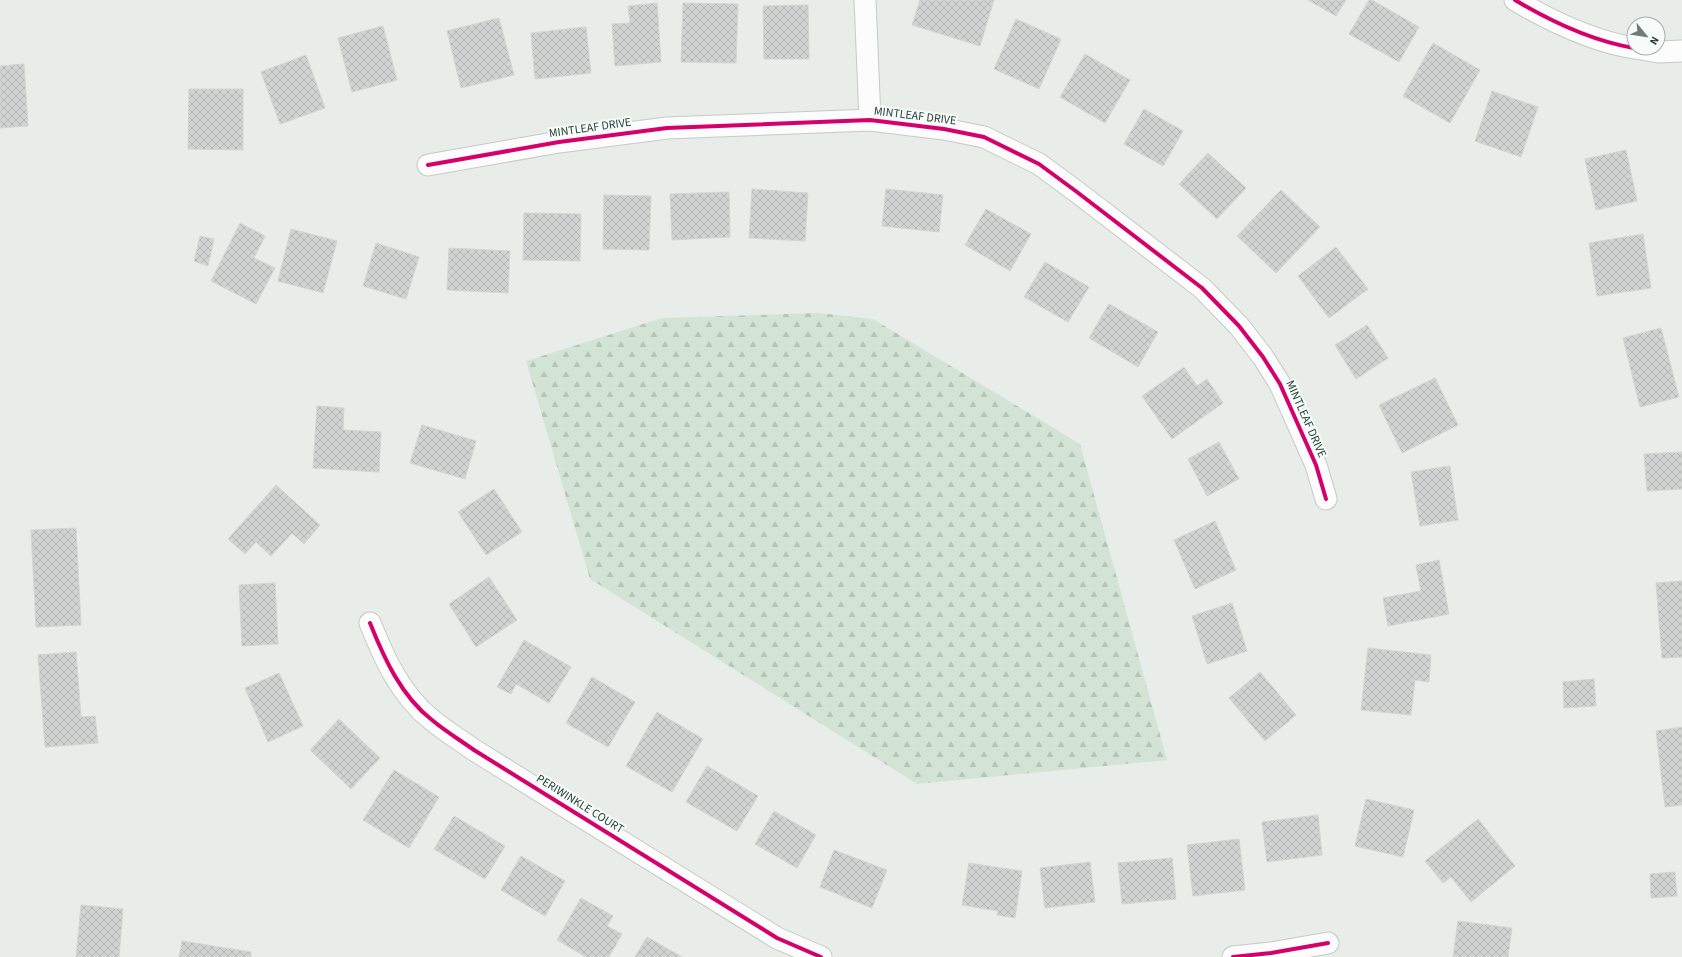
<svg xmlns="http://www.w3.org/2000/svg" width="1682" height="957" font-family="'Source Sans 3',sans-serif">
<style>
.forest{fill:url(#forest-firs)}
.building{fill:url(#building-cross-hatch);stroke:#d1d6d3}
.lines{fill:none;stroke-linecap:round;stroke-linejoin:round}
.street-casing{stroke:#c5cac7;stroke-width:23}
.street{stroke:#fcfcfc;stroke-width:21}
.cycleway-casing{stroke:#f7fbf9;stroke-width:6}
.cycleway{stroke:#d6006c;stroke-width:4}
.labels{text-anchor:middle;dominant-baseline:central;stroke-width:4;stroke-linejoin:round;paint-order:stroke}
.street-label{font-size:12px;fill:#264038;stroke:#f7fbf9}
</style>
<defs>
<pattern id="forest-firs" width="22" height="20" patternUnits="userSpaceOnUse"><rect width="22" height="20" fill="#d3e4d7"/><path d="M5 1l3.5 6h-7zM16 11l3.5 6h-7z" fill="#b5c5b9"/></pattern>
<pattern id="building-cross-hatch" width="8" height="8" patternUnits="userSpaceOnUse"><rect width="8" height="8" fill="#cfd4d2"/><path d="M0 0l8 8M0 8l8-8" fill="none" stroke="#b2b7b5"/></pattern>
</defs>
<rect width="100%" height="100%" fill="#e8edea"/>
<path class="forest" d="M818 313 873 319 1080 444 1167 760 917 784 590 579 526 361 662 318Z"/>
<g class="building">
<path d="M920 0H994L980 46 912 25Z"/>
<path d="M1308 0H1346L1336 16Z"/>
<path d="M1369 0H1372L1419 27 1399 62 1349 34Z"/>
<path d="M657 3 661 62 615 66 612 24 630 23 628 6Z"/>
<path d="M683 3 738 4 736 63 681 62Z"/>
<path d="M808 5 809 59H764L763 6Z"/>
<path d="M499 18 514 75 461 88 447 31Z"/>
<path d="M1016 19 1061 39 1039 89 994 69Z"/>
<path d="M383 26 397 80 352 92 338 38Z"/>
<path d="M586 27 591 73 535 79 531 33Z"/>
<path d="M1433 43 1480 70 1450 123 1403 96Z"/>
<path d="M1085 54 1130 80 1105 123 1060 97Z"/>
<path d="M306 55 325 108 280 124 261 72Z"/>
<path d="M24 64 28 126 0 128V66Z"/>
<path d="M189 89H243V150L188 149Z"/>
<path d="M1492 91 1538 107 1521 157 1475 141Z"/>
<path d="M1144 109 1183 131 1163 166 1124 144Z"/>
<path d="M1626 150 1637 201 1596 210 1585 159Z"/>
<path d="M1208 153 1246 188 1217 219 1179 184Z"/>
<path d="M752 189 808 193 805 241 749 238Z"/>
<path d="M886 189 943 195 939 232 882 226Z"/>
<path d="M1281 190 1320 227 1276 273 1237 236Z"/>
<path d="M729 192 730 237 672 240 670 194Z"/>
<path d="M604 195 651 196 649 250 603 249Z"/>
<path d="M986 209 1031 234 1010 271 965 245Z"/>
<path d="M524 213 581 214 580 261 523 260Z"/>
<path d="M240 223 265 236 254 258 275 268 256 304 211 281Z"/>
<path d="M291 229 337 241 323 293 278 281Z"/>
<path d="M1643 234 1651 288 1597 296 1589 243Z"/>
<path d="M200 236 214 239 208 266 194 261Z"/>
<path d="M376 243 419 257 406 299 363 286Z"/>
<path d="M1336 247 1368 289 1329 318 1298 276Z"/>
<path d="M449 248 510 251 508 293 447 290Z"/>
<path d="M1045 262 1089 287 1068 322 1024 297Z"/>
<path d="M1109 304 1158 332 1138 367 1089 338Z"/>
<path d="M1367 325 1388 358 1356 379 1335 345Z"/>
<path d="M1661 328 1679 397 1640 407 1623 338Z"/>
<path d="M1184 367 1197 386 1207 379 1223 403 1172 439 1142 396Z"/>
<path d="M1435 378 1458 425 1402 453 1379 405Z"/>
<path d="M317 406 344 408 343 430 381 432 379 472 313 468Z"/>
<path d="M422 425 476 441 465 479 410 463Z"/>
<path d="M1219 442 1239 479 1207 496 1188 459Z"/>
<path d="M1682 452V489L1647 491 1644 454Z"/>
<path d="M1450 466 1458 520 1420 526 1411 472Z"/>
<path d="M276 485 320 525 304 544 292 533 271 556 256 542 245 554 228 539Z"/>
<path d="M494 489 522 532 486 555 458 512Z"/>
<path d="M1215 521 1236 570 1195 589 1174 540Z"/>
<path d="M76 528 81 625 36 627 31 530Z"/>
<path d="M1439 560 1449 614 1388 626 1383 598 1421 591 1416 565Z"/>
<path d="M489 577 517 620 476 647 449 604Z"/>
<path d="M1682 581V657L1662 658 1656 583Z"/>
<path d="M275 583 278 644 242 646 239 585Z"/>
<path d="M1232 603 1247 651 1207 664 1192 616Z"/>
<path d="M524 640 571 667 549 703 516 684 511 694 497 687Z"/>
<path d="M1368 648 1431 655 1429 682 1415 680 1411 715 1361 710Z"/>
<path d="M76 652 81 717 95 716 98 743 45 747 38 655Z"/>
<path d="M1260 672 1296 715 1265 741 1229 698Z"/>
<path d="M279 673 303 726 268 742 245 688Z"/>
<path d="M592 677 635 702 608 747 566 723Z"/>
<path d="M1594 679 1596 706 1564 708 1563 682Z"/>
<path d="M657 712 703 739 672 792 626 766Z"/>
<path d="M339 719 380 758 351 789 310 750Z"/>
<path d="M1682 727V805L1665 807 1656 731Z"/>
<path d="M707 766 758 796 737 831 686 802Z"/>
<path d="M394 770 439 797 409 848 363 820Z"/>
<path d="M1366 799 1414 810 1403 857 1355 846Z"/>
<path d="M774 811 816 835 797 868 755 844Z"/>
<path d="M1318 815 1322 855 1267 862 1262 822Z"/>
<path d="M454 816 505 846 485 879 434 849Z"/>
<path d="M1478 819 1515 866 1471 902 1451 877 1443 883 1425 861Z"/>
<path d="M1239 839 1245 890 1193 896 1187 845Z"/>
<path d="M834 850 887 870 872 908 820 887Z"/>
<path d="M521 856 565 881 545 916 501 890Z"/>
<path d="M1172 858 1176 899 1122 904 1118 863Z"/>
<path d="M1090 862 1095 902 1045 908 1040 868Z"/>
<path d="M969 863 1022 871 1015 918 997 915 998 911 962 905Z"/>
<path d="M1675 872 1677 896 1651 898 1650 874Z"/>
<path d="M581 898 613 916 607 926 622 934 609 957H586L557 940Z"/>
<path d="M81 905 123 909 119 957H76Z"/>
<path d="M1458 921 1512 928 1508 957H1453Z"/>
<path d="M647 937 682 957H635Z"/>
<path d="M182 941 251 952V957H179Z"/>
</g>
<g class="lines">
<defs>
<g id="street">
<path d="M865 0 870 120"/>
<path d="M1515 0C1552 22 1592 41 1634 48"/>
<path d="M1635 48 1658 52 1682 51"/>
<path d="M428 165 559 142 667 128 870 120 944 129 984 137 1039 164 1077 192 1202 288 1239 326 1263 357 1280 384 1316 465 1326 499"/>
<path d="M370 623C384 658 401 696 432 720 445 731 460 740 474 750L777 938 821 957"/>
<path d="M1233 957 1271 953 1328 943"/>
</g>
</defs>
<use href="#street" class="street-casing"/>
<use href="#street" class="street"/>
<defs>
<g id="cycleway">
<path d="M1515 0C1552 22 1592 41 1634 48"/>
<path d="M428 165 559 142 667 128 870 120 944 129 984 137 1039 164 1077 192 1202 288 1239 326 1263 357 1280 384 1316 465 1326 499"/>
<path d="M370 623C384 658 401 696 432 720 445 731 460 740 474 750L777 938 821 957"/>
<path d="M1233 957 1271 953 1328 943"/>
</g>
</defs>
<use href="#cycleway" class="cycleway-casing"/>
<use href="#cycleway" class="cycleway"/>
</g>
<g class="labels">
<g class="street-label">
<text transform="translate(915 116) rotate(7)">MINTLEAF DRIVE</text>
<text transform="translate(590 128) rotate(-8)">MINTLEAF DRIVE</text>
<text transform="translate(1306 419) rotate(66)">MINTLEAF DRIVE</text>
<text transform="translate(580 804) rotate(32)">PERIWINKLE COURT</text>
</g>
</g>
<g transform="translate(1646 36) rotate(120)"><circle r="19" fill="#f7fbf9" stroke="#a3b0ac"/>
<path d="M0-3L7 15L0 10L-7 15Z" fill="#6a7d76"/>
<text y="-6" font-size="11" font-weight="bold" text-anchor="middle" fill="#264038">N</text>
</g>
</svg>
